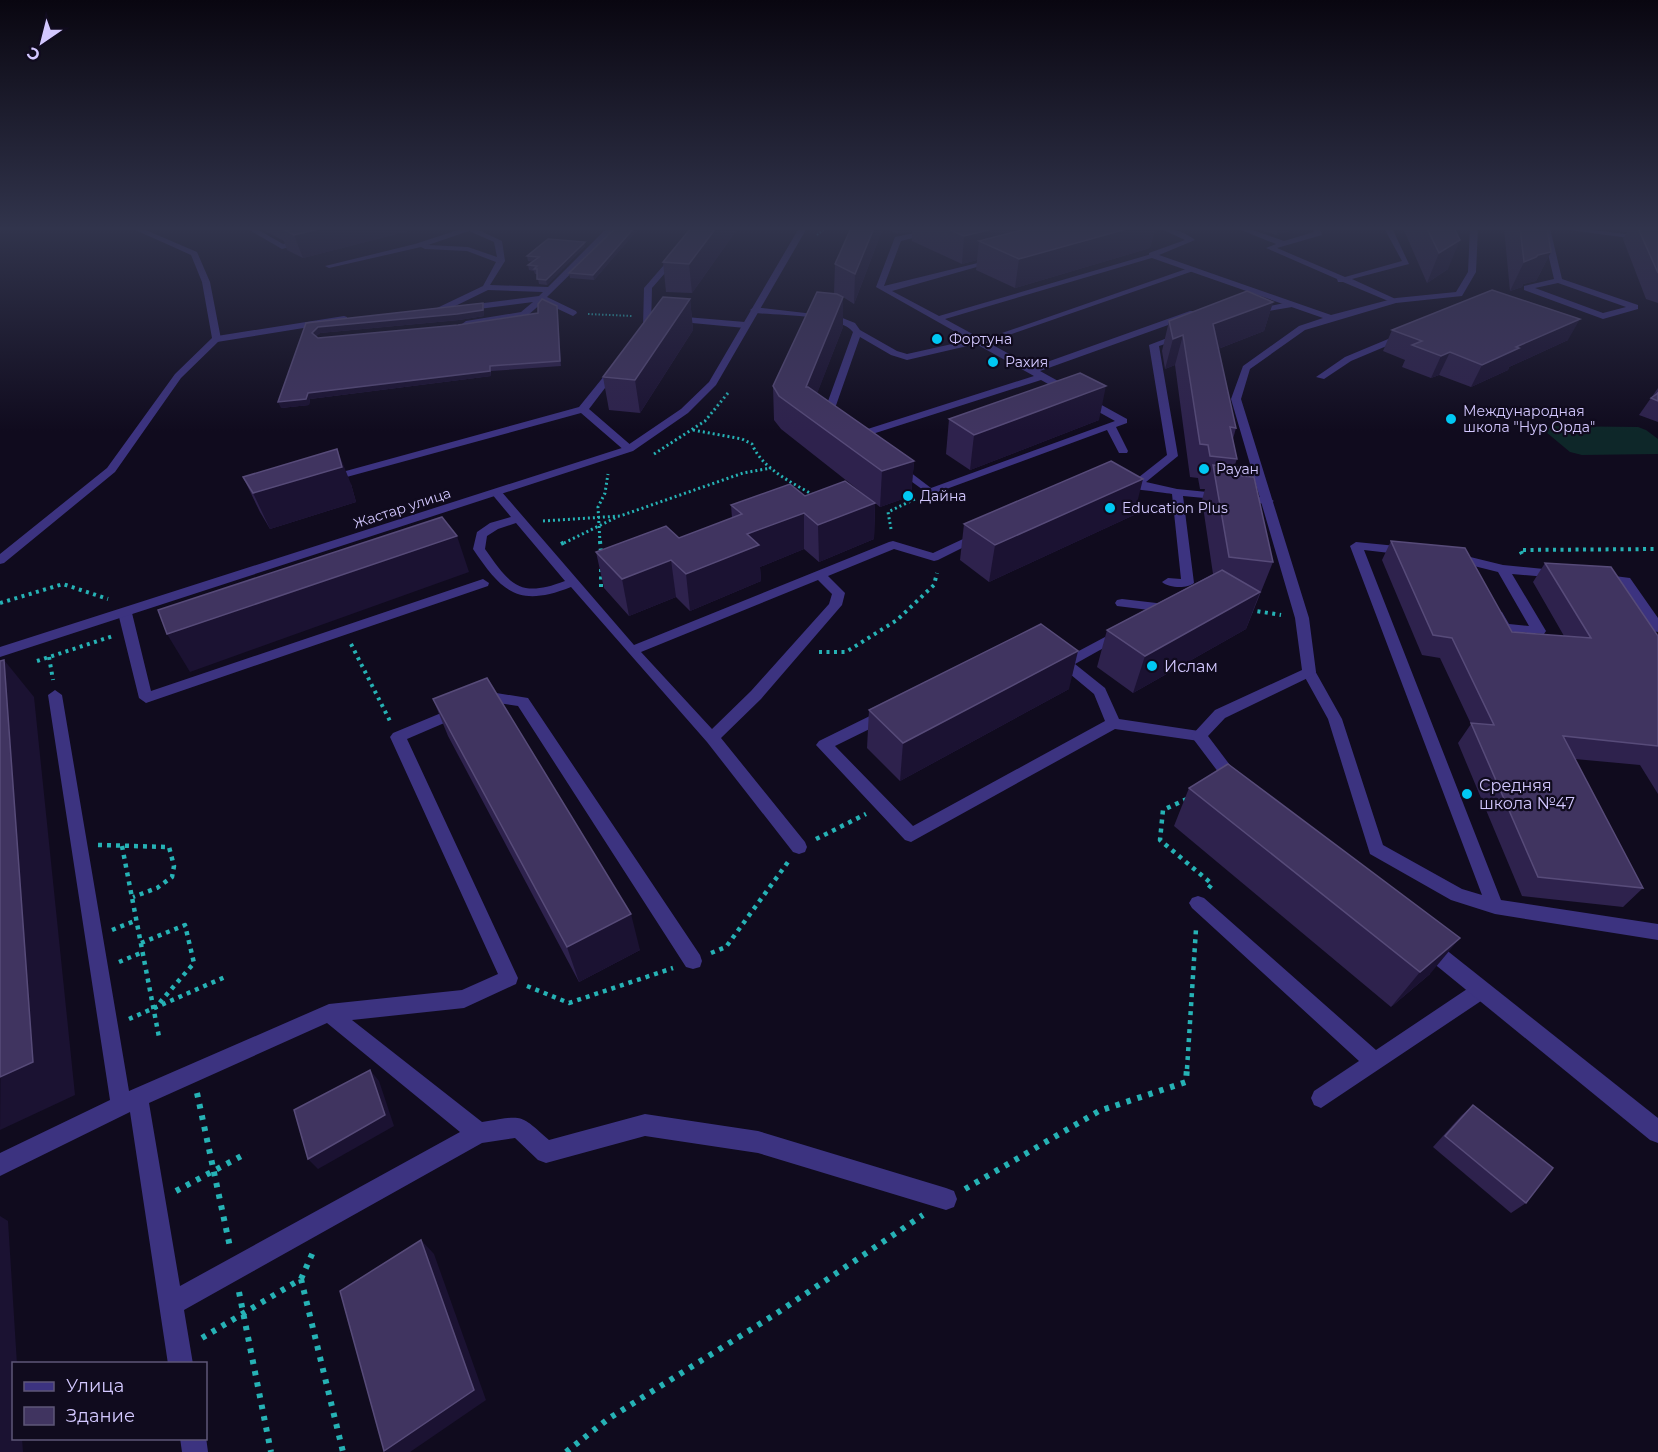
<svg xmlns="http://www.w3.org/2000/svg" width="1658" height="1452" font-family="Montserrat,sans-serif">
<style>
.green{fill:#0e2729}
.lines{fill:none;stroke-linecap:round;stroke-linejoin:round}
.path-far4{stroke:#26b2b5;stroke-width:2;stroke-dasharray:1.5 2;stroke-linecap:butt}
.path-far3{stroke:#26b2b5;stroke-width:3;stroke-dasharray:2 3;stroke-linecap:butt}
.path-far2{stroke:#26b2b5;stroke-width:4;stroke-dasharray:3 4.5;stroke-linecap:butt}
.path-far1{stroke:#26b2b5;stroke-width:4.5;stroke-dasharray:4 5;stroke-linecap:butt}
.path{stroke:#26b2b5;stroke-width:6;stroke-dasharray:4.5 7;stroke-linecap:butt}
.service{fill:#3c3380;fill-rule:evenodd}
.minor{fill:#3c3380;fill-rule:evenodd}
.wall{fill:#2e224d}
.shaded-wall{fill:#1b1232}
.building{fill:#403460;stroke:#574b79;stroke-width:1.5}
.poi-dot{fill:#00c8f3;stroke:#100b1e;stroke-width:2}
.labels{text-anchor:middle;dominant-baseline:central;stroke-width:4.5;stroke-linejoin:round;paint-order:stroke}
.far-poi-label{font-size:14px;fill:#d3c8ff;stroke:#100b1e;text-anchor:start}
.far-street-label{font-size:14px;fill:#d3c8ff;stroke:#100b1e}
.poi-label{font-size:16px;fill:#d3c8ff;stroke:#100b1e;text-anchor:start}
</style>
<rect width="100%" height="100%" fill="#100b1e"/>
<path class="green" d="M1553 426 1638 427 1646 430 1658 439V454L1582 455 1570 452 1546 432 1547 429Z"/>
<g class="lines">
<g class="path-far4">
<path d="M817 235 826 228"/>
<path d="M588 314 632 316"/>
</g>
<g class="path-far3">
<path d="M693 430 742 439 752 444C762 469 793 483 815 496"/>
<path d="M654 454 705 421 728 393"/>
<path d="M543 521 620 516 743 473 771 468"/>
<path d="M891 529 888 512 917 498"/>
<path d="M564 543 617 517"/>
<path d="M600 543 598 507 605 493 608 474"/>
</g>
<g class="path-far2">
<path d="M600 541 601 553"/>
<path d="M561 544 567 541"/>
<path d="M1522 554 1520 550 1658 549"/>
<path d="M601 569V589"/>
<path d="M0 603 63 584 108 599"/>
<path d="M1250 610 1281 615"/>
<path d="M351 644 391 723"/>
<path d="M819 652H846L897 620 934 585 937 573"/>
<path d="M49 657 53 680"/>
<path d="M37 661 113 636"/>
</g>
<g class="path-far1">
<path d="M1187 799 1163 810 1160 840 1212 884 1208 889"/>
<path d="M816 839 866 814"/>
<path d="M98 845 169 847 174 866 172 877 157 888 133 897"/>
<path d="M122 846 159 1037"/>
<path d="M112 930 137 920"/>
<path d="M141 943 185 925 194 963 155 1008"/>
<path d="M711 953 726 947 788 862"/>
<path d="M119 962 143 952"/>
<path d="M527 986 569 1003 673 968"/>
<path d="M129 1019 225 977"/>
<path d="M1187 1069 1196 929"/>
</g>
<g class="path">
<path d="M197 1093 230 1247"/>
<path d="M965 1189 1099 1111 1186 1082 1187 1067"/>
<path d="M176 1191 247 1153"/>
<path d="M301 1279 313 1252"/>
<path d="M239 1292 271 1452"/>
<path d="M202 1338 301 1279 343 1452"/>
<path d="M566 1452 608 1419 774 1315 923 1215"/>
</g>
<g class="service">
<path d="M246 228H255L283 244 304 240 308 242 282 249Z"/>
<path d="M464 228H474L502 241 505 261 490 285 548 287 604 231 611 228H621L610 235 547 297 576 311 577 313 573 316 543 302 527 316 463 326 462 324 466 321 521 312 533 302 463 311 459 308 460 306 539 296 543 292 488 290 443 312H437V308L483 286 496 262 467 251 425 249 421 247 329 268 325 266 415 244ZM469 231 494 242 497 257 468 247 428 245Z"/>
<path d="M696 228H704L652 288 651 327 643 338H637L636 336 643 327 644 288Z"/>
<path d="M938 228H952L901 241 884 286 994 259 998 261 892 291 939 316 1155 253V257L945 319 1033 367 1190 311H1196V315L1040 371 1127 419V423L1116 427 1128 451 1127 453H1119L1107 430 930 495 893 468 898 465 902 466 931 488 1115 421 1041 380 860 438H852V434L1034 376 976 344 907 360 891 355 860 337 833 414 839 419 834 422 823 415 853 332C841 315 776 315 754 313L750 310 754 307 840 317 855 323 860 330 897 351 907 354 970 340 876 287 895 237Z"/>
<path d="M1236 228H1247L1284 241 1314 232 1311 228H1322L1320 230 1322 235 1277 248 1345 277 1402 261 1384 228H1392L1409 264 1352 279 1400 301 1393 303 1343 282H1338L1337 279 1266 248 1276 244Z"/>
<path d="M1542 228H1550L1562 279 1638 305V309L1603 319 1524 290V286L1554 279ZM1558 283 1626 307 1603 313 1535 288Z"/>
<path d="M1555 228H1577L1658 238V242Z"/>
<path d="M1189 268 1196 270 1009 335 1002 333Z"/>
<path d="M1289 302 1293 305 1292 307 1251 314 1247 311Z"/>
<path d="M344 316 347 317V321L217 342 213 339 217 336Z"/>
<path d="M674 316 745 322 749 325 745 328 671 321 670 319Z"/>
<path d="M1183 332 1187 335 1186 337 1159 346 1178 456 1146 482 1177 489 1268 498 1274 501 1268 504 1183 496 1194 583C1187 589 1169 588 1162 582L1168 578 1181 579 1172 494C1162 492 1120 488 1116 485L1122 482 1134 481 1167 455 1149 345Z"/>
<path d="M1405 332 1409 335 1408 337 1351 361 1324 379 1316 377 1345 357Z"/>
<path d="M616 364 621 367 589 409 633 447V451H625L581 413 332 481H324L322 479 324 477 579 407 613 365Z"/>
<path d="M497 490 501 491 634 645 889 542 893 541 933 553 976 533 980 532 986 536 938 560 934 561 894 549 828 576 845 593 842 605 761 699 721 738 805 842 807 847 805 852 799 854 793 852 707 742 571 587C518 608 502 592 473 549L477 532 490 523 511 517 491 493ZM516 523 565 581C520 598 511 586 485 549L487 536 498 529ZM818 580 832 594 829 604 751 691 712 729 641 652Z"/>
<path d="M1356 542 1407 547 1413 551 1407 555 1364 550 1501 900 1658 924V940L1495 914 1451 900 1370 854 1328 719 1302 672 1304 669H1314L1342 719 1383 845 1462 889 1482 895 1350 546Z"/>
<path d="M1454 553 1503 565 1564 571 1566 574 1560 578 1512 574 1546 631 1544 634 1499 631 1490 615 1497 611 1502 612 1509 624 1529 626 1498 572 1450 560 1448 557 1450 554Z"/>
<path d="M1599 574 1630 578 1658 618V632L1653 631 1621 584 1595 581 1593 578Z"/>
<path d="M483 579 489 583 488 586 146 703 139 698 118 613 125 609 132 613 151 691Z"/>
<path d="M1122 599 1165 604 1172 608 1165 612 1117 606 1115 603 1117 600Z"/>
<path d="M1120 629 1127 633 1125 636 1075 664 1105 688 1119 719 1199 731 1204 732 1207 736 1204 740 1199 741 1115 729 911 842 905 840 816 745 819 741 882 710H892L894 714 892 718 835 746 913 826 1105 721 1094 694 1058 664 1060 661Z"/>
<path d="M55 690 62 695 129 1091 329 1004 462 990 498 974 390 737 393 733 458 706 463 707 465 711 463 715 407 739 518 978 516 984 464 1008 352 1020 482 1122C523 1116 518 1112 549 1140L645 1114 758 1131 946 1188 954 1191 957 1199 954 1207 946 1210 758 1153 645 1136 546 1163 538 1160 515 1138 482 1143 184 1310 193 1364H168L130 1112 0 1176V1153L110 1100 48 695ZM327 1023 460 1132 180 1286 149 1103Z"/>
<path d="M490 692 528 698 700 955 702 961 700 967 693 969 686 967 518 706 491 702 480 706 475 705 473 701 475 697Z"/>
<path d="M1198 896 1204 898 1376 1050 1473 985 1480 982 1487 985 1490 991 1487 997 1321 1108 1314 1105 1311 1098 1314 1091 1359 1061 1192 908 1189 903 1192 898Z"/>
<path d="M206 1437 208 1452H182L180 1438H206Z"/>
</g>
<g class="minor">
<path d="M131 228H141L197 252 210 282 221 339 181 378 115 472 4 563 0 564V554L107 468 175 374 212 338 202 282 191 255Z"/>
<path d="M799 228H807L716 385 688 413 633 451 0 657V647L625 447 681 409 709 382Z"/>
<path d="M1159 228C1172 228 1185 232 1195 240L1159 255 1331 315 1396 298 1456 292 1468 272 1470 228H1478L1476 272 1462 296 1396 303 1305 330 1250 369 1241 399 1309 618 1316 672 1314 675 1225 718 1208 736 1242 781 1240 785H1228L1191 736 1215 710 1302 670 1295 618 1231 399 1243 366 1299 326 1323 318 1149 257V253L1185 240Z"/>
<path d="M1428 939 1435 941 1658 1118V1143L1650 1140 1421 953 1419 947 1421 941Z"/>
</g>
</g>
<g class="wall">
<path d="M259 228H420L303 258 287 250 284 241Z"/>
<path d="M618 228H639L594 280 570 278 569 273Z"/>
<path d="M691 228H738L692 293 666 292 663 262Z"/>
<path d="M883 228 854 304 843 297V327L817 393 914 461 911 496 880 507 781 429 774 420 773 386 839 295 834 293 835 264Z"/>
<path d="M884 228H1155L1150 248 1015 288 976 270 977 260 962 264 912 241V231L898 234Z"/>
<path d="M1255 228H1301L1276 235Z"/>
<path d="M1403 228H1454L1448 269 1427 283Z"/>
<path d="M1504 228H1547L1551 252 1536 281 1523 284 1522 287 1510 291Z"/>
<path d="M1618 228H1658V303L1646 299 1623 239 1627 232 1619 231Z"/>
<path d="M585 246 547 285 539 284 537 274H535L534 271 529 270 528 265 533 262 528 261 527 256Z"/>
<path d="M690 299 693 330 640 413 609 410 603 377Z"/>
<path d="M1273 302 1264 331 1218 349 1236 428 1233 439 1237 459 1234 467 1242 476 1273 562 1246 629 1133 693 1097 667 1107 630 1213 574 1202 500 1205 489H1200L1198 478 1190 477 1175 365 1165 369 1162 351 1169 321Z"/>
<path d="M483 303 484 316 459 320 320 333 316 336 318 338 458 325 538 313 557 306 561 366 491 371V376L310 399 309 405 281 408 306 323Z"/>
<path d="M1392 330 1568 340 1509 367 1508 370 1471 387 1439 375 1431 378 1402 367 1405 360 1383 351Z"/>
<path d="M1658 388V422L1639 415Z"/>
<path d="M949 419 1099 420 970 470 946 454Z"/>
<path d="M243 477 351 484 356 502 270 529 260 512Z"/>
<path d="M805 496 875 503 874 539 819 562 804 549 760 567 761 581 690 611 676 597 629 616 604 588 596 552 679 538 732 518 731 505Z"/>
<path d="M1134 515 989 582 960 560 964 524Z"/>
<path d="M1391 541 1512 632 1564 636 1533 582 1545 563 1658 636V794L1640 765 1575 759 1643 888 1623 907 1522 896 1458 743 1471 724 1440 658 1422 655 1382 560Z"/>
<path d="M1069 689 900 781 867 748 869 710Z"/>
<path d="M433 699 640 950 579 982 448 736Z"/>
<path d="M1189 788 1430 974 1391 1007 1174 826Z"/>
<path d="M1473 1105 1526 1203 1511 1213 1433 1147 1461 1116Z"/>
</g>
<g class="shaded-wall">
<path d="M281 228H420L303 258 294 235Z"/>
<path d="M634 228H639L594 280 593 275Z"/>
<path d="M716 228H738L692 293 689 264Z"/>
<path d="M874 228H883L854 304 855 274Z"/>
<path d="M898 228H912V231L898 234Z"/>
<path d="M997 228H1106L979 241 977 260 962 264 964 236Z"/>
<path d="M1130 228H1155L1150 248 1015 288 1019 259Z"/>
<path d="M1278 228H1301L1276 235Z"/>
<path d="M1460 240 1448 269 1427 283 1439 253Z"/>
<path d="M585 242V246L547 285 546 280Z"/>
<path d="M1551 252 1536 281 1523 284 1522 287 1510 291 1524 262 1538 255Z"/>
<path d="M843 297V327L808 417 806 387Z"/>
<path d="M690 299 693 330 640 413 635 380Z"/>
<path d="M1273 302 1264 331 1205 354 1213 324Z"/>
<path d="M483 303 484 316 459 320 320 333 314 338 312 333 318 327Z"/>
<path d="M557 306 558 312 561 366 560 361Z"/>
<path d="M1580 319 1568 340 1509 367 1508 370 1471 387 1482 365 1516 347Z"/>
<path d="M1183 335 1175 365 1165 369 1173 339Z"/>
<path d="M1450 352 1439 375 1431 378 1441 356Z"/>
<path d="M490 366 491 376 310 399 309 405 281 408 278 402 308 393Z"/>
<path d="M1106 386 1099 420 970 470 974 435Z"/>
<path d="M337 449 351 484 356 502 270 529 253 493Z"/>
<path d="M914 461 911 496 880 507 882 471Z"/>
<path d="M1143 479 1134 515 989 582 995 545Z"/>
<path d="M875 503 874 539 819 562 818 525Z"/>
<path d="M804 513V549L760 567 761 581 690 611 686 574 747 534Z"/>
<path d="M457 536 469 572 190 672 167 634Z"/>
<path d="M671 560 676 597 629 616 622 579Z"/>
<path d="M1260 592 1246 629 1133 693 1145 656Z"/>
<path d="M1078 651 1069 689 900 781 903 743Z"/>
<path d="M4 660 34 697 75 1095 0 1130Z"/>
<path d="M631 914 640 950 579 982 567 947Z"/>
<path d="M1460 938 1430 974 1391 1007 1420 972Z"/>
<path d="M370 1070 379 1081 394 1126 318 1169 308 1159Z"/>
<path d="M0 1216 8 1221 17 1364H14V1438H22L23 1452H0Z"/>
<path d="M421 1240 434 1254 486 1400 410 1452H386L384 1451Z"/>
</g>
<g class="building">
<path d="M281 228H323L294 235Z"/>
<path d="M618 228H634L593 275 569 273 611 232Z"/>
<path d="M691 228H716L689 264 663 262Z"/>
<path d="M851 228H874L855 274 835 264Z"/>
<path d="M946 228H997L964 236Z"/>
<path d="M1030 228H1130L1019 259 979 241Z"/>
<path d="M1427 228H1454L1460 240 1439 253Z"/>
<path d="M1520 228H1547L1551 252 1538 255 1536 257 1524 262Z"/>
<path d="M1638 228H1658V273Z"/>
<path d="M548 239 585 242 546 280 537 279V269H534L537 266 528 265 539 257 527 256Z"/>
<path d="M1492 290 1580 319 1516 347 1519 348 1482 365 1450 352 1441 356 1412 345 1422 341 1392 330Z"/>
<path d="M1247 291 1273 302 1213 324 1236 428 1230 427 1237 459 1210 456 1208 445 1200 444 1183 335 1173 339 1169 321Z"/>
<path d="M817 292 837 294 843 297 806 387H808L914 461 882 471 779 396 773 386Z"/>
<path d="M663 297 690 299 635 380 603 377Z"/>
<path d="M542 299 557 306 560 361 490 366V371L308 393 306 399 278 402 306 323 483 303V310L457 314 318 327 312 333 318 338 458 325 538 313V304Z"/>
<path d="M1080 373 1106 386 974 435 949 419Z"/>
<path d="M1658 392V401L1651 398 1658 393Z"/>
<path d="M337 449 342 467 253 493 243 477Z"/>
<path d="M1111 461 1143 479 995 545 964 524Z"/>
<path d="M1213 465 1240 467 1242 476 1254 477 1273 562 1229 557Z"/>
<path d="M845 481 875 503 818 525 804 513 747 534 759 545 686 574 671 560 622 579 596 552 666 526 679 538 742 514 731 505 790 484 805 496Z"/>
<path d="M442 517 457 536 167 634 158 610Z"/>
<path d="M1391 541 1465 548 1512 632 1591 638 1545 563 1611 567 1658 636V746L1563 736 1643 888 1538 877 1471 723 1494 725 1452 638 1433 635Z"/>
<path d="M1222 570 1260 592 1145 656 1107 630Z"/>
<path d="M1041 624 1078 651 903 743 869 710Z"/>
<path d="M4 660 33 1062 0 1077V661Z"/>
<path d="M487 678 631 914 567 947 433 699Z"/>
<path d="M1228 764 1460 938 1420 972 1189 788Z"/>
<path d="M370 1070 385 1115 308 1159 294 1110Z"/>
<path d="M1473 1105 1553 1168 1526 1203 1445 1136Z"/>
<path d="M421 1240 474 1390 384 1451 340 1291Z"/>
</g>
<linearGradient id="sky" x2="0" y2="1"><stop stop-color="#090610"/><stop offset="0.53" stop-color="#31344c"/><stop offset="1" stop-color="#31344c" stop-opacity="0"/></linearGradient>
<rect width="1658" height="431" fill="url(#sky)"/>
<g class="poi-dot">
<circle cx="937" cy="339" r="6"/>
<circle cx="993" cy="362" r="6"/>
<circle cx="1451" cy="419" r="6"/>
<circle cx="1204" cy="469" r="6"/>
<circle cx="908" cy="496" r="6"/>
<circle cx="1110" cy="508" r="6"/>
<circle cx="1152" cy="666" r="6"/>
<circle cx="1467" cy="794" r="6"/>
</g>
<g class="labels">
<g class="far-poi-label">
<text x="949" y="339">Фортуна</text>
<text x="1005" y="362">Рахия</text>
<text x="1463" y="411">Международная<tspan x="1463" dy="16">школа "Нур Орда"</tspan></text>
<text x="1216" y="469">Рауан</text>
<text x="920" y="496">Дайна</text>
<text x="1122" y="508">Education Plus</text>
</g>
<g class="far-street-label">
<text transform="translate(402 508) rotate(-18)">Жастар улица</text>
</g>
<g class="poi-label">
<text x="1164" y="666">Ислам</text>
<text x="1479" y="785">Средняя<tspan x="1479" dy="18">школа №47</tspan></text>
</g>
</g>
<rect x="12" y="1362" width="195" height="78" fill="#100b1e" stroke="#5e5778" stroke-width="1.5"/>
<rect x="24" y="1382" width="30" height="9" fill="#3c3380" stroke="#5e5778" stroke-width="1.5"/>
<text x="66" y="1392" font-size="18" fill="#d3c8ff">Улица</text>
<rect x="24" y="1407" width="30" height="18" fill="#403460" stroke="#5e5778" stroke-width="1.5"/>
<text x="66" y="1422" font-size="18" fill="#d3c8ff">Здание</text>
<g transform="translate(42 42) rotate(215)" stroke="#100b1e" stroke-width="4.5" paint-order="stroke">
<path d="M0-4.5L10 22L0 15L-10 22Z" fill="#d3c8ff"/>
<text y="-9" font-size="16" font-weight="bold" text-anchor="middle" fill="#d3c8ff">С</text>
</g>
</svg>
